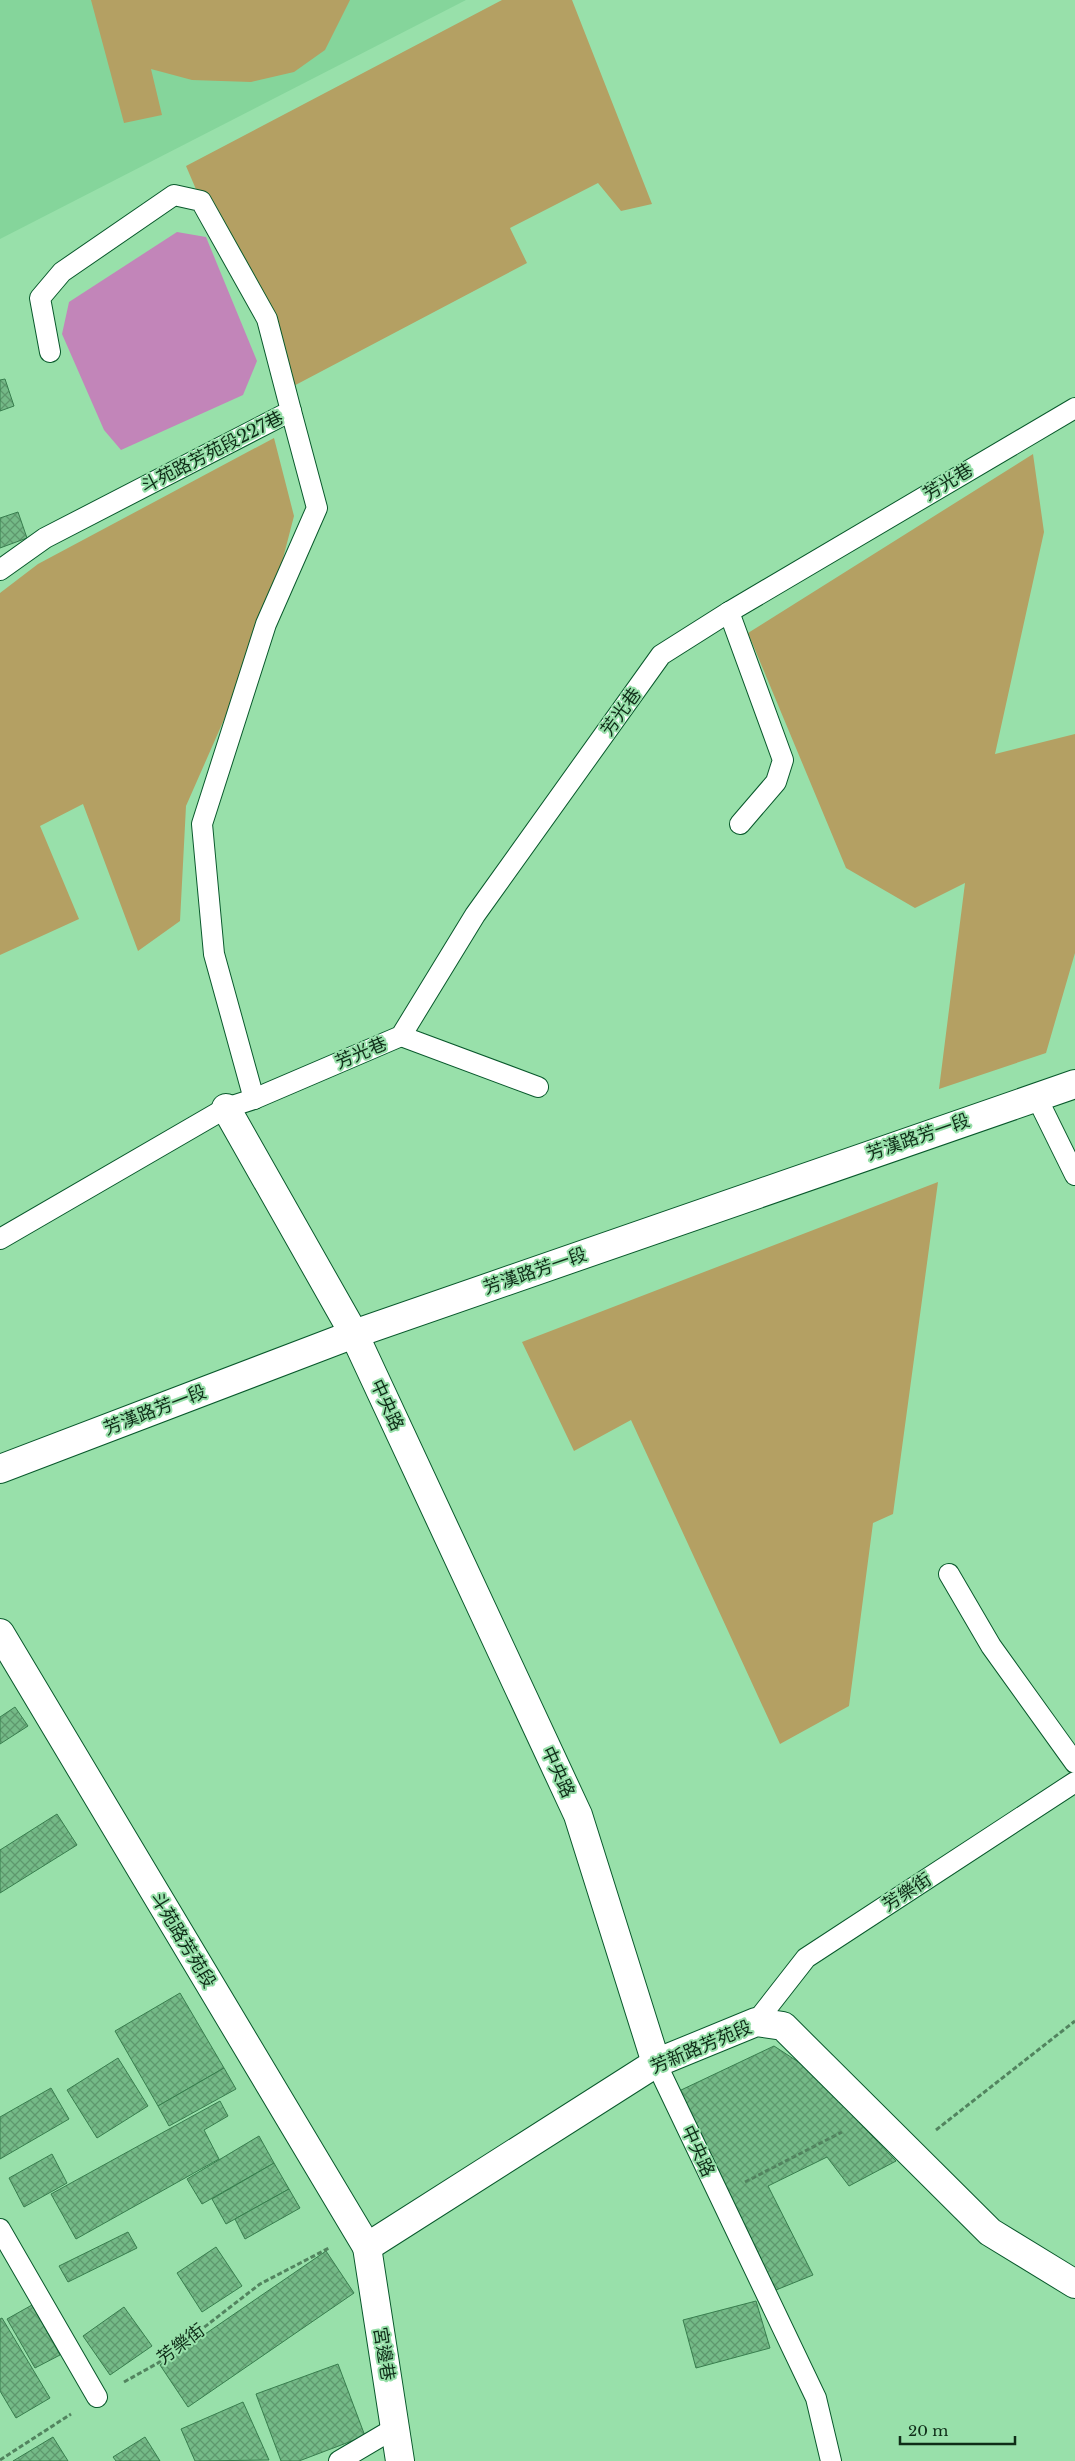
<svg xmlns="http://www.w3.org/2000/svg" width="1075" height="2461" font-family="'Libre Baskerville','Noto Sans TC',serif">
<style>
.built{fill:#85d59b}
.green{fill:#b4a063}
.water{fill:#c285b9}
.building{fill:url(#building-cross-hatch);stroke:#387e4e}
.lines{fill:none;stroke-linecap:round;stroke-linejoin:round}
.lane-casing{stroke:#09592c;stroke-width:22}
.street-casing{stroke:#09592c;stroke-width:30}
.secondary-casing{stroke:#09592c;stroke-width:30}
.path{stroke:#52845f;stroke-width:3;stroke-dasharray:5 2.5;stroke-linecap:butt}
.lane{stroke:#fff;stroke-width:20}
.street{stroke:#fff;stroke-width:28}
.secondary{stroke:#fff;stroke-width:28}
.labels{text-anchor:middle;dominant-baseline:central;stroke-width:4;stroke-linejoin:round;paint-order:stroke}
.street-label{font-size:18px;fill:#0f2d18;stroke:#98e0aa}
</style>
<defs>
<pattern id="building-cross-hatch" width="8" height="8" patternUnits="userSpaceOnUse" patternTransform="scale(1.25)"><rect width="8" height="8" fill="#74ba87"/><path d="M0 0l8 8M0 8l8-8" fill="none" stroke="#5e986d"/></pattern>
</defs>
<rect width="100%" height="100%" fill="#98e0aa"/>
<path class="built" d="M0 0H466L0 239Z"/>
<g class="green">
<path d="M91 0H350L325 50 294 72 251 82 192 80 151 69 162 115 124 123Z"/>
<path d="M502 0H572L652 204 621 211 598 183 510 228 527 263 286 390 267 319 201 201 186 166Z"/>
<path d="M274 438 294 516 266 624 186 806 180 921 138 951 83 804 40 826 79 919 0 955V593L38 564Z"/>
<path d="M1033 454 1044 532 995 754 1075 734V953L1046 1053 939 1089 965 883 915 908 846 868 748 633Z"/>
<path d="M938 1182 893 1514 873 1523 849 1706 780 1744 631 1420 574 1451 522 1342Z"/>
</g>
<path class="water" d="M177 232 206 237 257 361 243 395 121 450 104 430 62 334 69 302Z"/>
<g class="building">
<path d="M5 379 14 406 0 411V380Z"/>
<path d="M18 512 27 538 0 548V518Z"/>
<path d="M15 1707 28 1726 0 1744V1717Z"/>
<path d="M57 1814 77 1845 0 1893V1850Z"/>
<path d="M180 1993 224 2068 158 2106 115 2031Z"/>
<path d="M774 2046 806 2067 896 2161 849 2186 827 2157 768 2186 813 2275 776 2290 679 2091Z"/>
<path d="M118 2058 148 2106 97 2138 67 2090Z"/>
<path d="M224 2068 236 2089 169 2126 158 2106Z"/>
<path d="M51 2088 69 2119 0 2159V2117Z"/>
<path d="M220 2101 228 2116 204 2130 219 2159 76 2239 51 2194Z"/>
<path d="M259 2136 274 2163 202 2204 187 2179Z"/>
<path d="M52 2154 67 2183 24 2207 9 2178Z"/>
<path d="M274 2163 289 2189 226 2224 212 2199Z"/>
<path d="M289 2189 300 2208 245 2239 235 2219Z"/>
<path d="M128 2232 137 2248 68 2282 59 2266Z"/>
<path d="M216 2247 242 2286 202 2312 177 2273Z"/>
<path d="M326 2251 354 2293 188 2407 160 2365Z"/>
<path d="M756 2301 770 2348 696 2368 683 2320Z"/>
<path d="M32 2305 60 2355 35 2368 7 2319Z"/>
<path d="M124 2307 152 2346 110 2375 83 2336Z"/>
<path d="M2 2318 50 2398 16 2418 0 2391V2319Z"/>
<path d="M338 2364 365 2436 299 2461H281L256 2394Z"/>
<path d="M243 2402 269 2460 195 2461 181 2429Z"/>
<path d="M53 2437 68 2461H13Z"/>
<path d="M145 2437 160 2461H116L113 2457Z"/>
</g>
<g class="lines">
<defs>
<g id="lane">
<path d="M0 570 45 538 291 411 267 319 201 201 174 195 62 272 40 298 50 352"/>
<path d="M729 612 783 760 776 782 740 824"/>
<path d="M401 1036 538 1087"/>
<path d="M1036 1096 1075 1175"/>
<path d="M254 1099 214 954 202 824 266 624 317 508 291 411"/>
<path d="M0 1239 226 1108 254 1099 401 1036 475 915 661 655 729 612 1075 408"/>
<path d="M949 1574 991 1646 1075 1763"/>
<path d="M756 2022 806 1958 1075 1782"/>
<path d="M656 2063 816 2398 831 2461"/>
<path d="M0 2229 97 2397"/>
<path d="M339 2461 395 2428"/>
</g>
<g id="street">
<path d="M226 1108 354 1334 578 1815 656 2063"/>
<path d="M367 2247 400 2461"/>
</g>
<g id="secondary">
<path d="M0 1469 354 1334 1075 1084"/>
<path d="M0 1633 367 2247 656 2063 756 2022 783 2026 990 2232 1075 2284"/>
</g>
</defs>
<use href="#lane" class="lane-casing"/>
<use href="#street" class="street-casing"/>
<use href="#secondary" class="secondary-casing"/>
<g class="path">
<path d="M936 2130 1075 2021"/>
<path d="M745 2182 842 2132"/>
<path d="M124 2382 158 2363 260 2284 329 2248"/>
<path d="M0 2460 71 2414"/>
</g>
<use href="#lane" class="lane"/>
<use href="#street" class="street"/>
<use href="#secondary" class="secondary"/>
</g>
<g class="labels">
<g class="street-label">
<text transform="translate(212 452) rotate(-27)">斗苑路芳苑段227巷</text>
<text transform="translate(948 482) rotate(-31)">芳光巷</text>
<text transform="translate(621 712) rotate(-54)">芳光巷</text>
<text transform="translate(361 1053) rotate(-23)">芳光巷</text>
<text transform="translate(918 1137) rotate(-19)">芳漢路芳一段</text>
<text transform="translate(535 1271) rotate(-19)">芳漢路芳一段</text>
<text transform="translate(387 1405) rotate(65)">中央路</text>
<text transform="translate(155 1410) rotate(-21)">芳漢路芳一段</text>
<text transform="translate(558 1772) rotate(65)">中央路</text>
<text transform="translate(907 1892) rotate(-33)">芳樂街</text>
<text transform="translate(183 1940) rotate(59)">斗苑路芳苑段</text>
<text transform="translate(701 2047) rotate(-23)">芳新路芳苑段</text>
<text transform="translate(698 2151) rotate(65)">中央路</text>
<text transform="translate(181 2344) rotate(-37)">芳樂街</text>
<text transform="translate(384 2354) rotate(81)">宮邊巷</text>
</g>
</g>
<path d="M900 2436v8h115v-8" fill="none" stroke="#0f2d18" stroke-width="2.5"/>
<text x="908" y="2436" font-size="15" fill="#0f2d18" stroke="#98e0aa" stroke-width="4" paint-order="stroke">20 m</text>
</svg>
